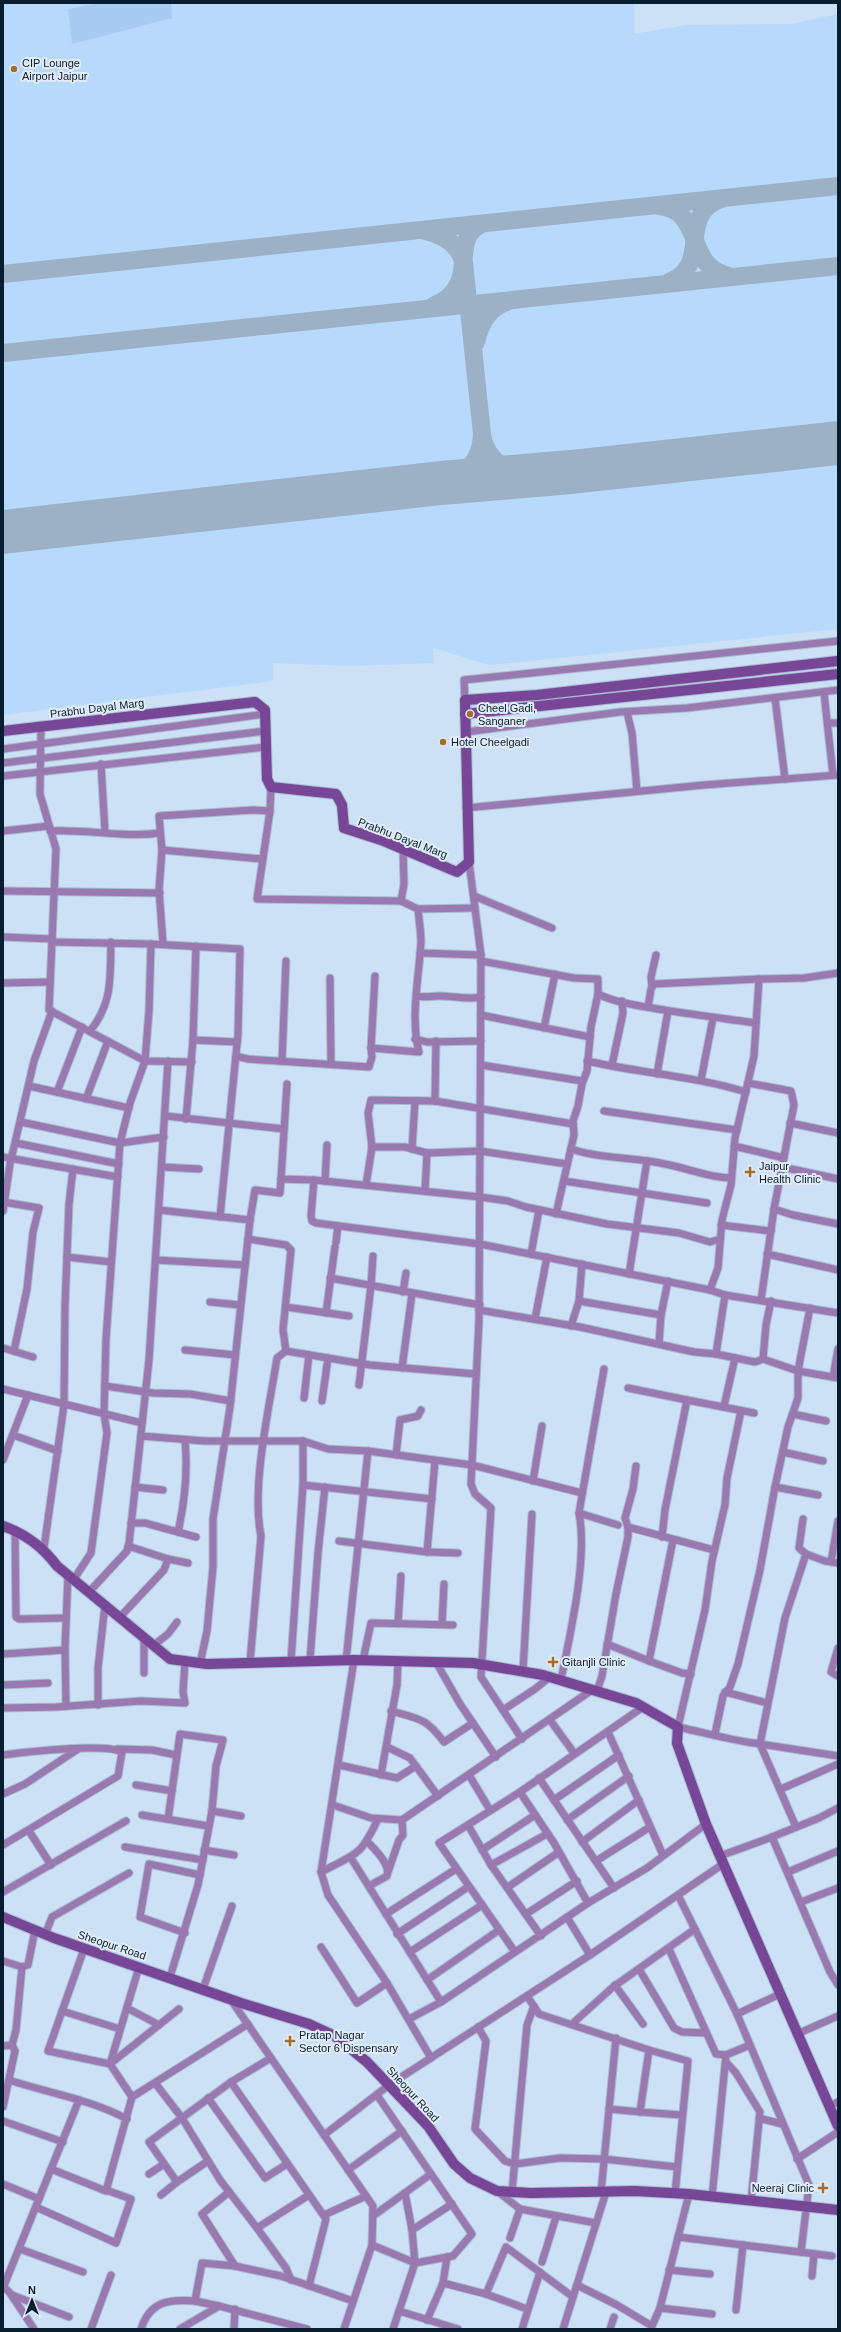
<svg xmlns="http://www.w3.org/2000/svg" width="841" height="2332" font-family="Arial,sans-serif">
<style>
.built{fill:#b7d9fc}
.green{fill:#a7cbf1}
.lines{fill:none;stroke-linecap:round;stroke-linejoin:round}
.taxiway{stroke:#9db1c6;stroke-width:18}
.runway{stroke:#9db1c6;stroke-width:44}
.street-casing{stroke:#a9bdd2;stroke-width:9}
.secondary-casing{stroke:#a9bdd2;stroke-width:12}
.street{stroke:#9979b0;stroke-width:7}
.secondary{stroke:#774697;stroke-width:10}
.poi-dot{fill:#a36e27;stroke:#e2ecf7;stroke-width:1.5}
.labels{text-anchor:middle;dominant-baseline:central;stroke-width:4;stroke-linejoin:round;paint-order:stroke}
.poi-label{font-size:11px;fill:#091d30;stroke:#e2ecf7;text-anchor:start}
.street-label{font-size:11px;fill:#091d30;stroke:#e2ecf7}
</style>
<rect width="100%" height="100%" fill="#cce0f6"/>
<path class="built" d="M3 3H634V34L687 25 792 24 838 14V629L490 665 433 648 434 663 351 666 273 663V681L3 715Z"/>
<path class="green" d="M100 3H171L172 18 72 44 68 9Z"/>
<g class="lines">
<g class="taxiway">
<path d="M659 206C705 210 684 268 730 276"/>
<path d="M425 231C444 235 459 245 464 263L482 434C481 461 466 476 441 483"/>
<path d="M3 274 838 186"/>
<path d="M669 282C713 265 676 215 721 199"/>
<path d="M433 306C483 286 447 239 482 224"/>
<path d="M476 342C480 324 488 308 507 302"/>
<path d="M3 353 838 266"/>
<path d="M482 435C487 464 513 476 540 475"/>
</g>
<path class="runway" d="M3 532 441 483 571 472 838 443"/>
<defs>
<g id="street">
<path d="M824 693 833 775"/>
<path d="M775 698 785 779"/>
<path d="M465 700 464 680 838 641"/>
<path d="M627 712 632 733 637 791"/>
<path d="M828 723H838"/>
<path d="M41 727 40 794 56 849 49 1010 145 1061 192 1062"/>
<path d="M466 732 620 712 687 708 838 690"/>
<path d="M3 749 265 714"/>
<path d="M3 763 265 731"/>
<path d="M101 764 105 832"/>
<path d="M3 776 266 747"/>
<path d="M466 808 704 785 838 775"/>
<path d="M270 811 257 899 401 901"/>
<path d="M3 831 49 826"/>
<path d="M50 831C87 829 124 838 160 833"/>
<path d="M403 849 404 884 401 901 418 909 475 908"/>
<path d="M162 850 262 859"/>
<path d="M469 862 481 955 479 1320 471 1484 475 1494 491 1508 481 1677 522 1739"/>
<path d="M3 891 160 893"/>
<path d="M474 896 552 928"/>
<path d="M3 937 52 939"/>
<path d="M52 942 151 944"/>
<path d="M163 943 159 890 162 850 159 816 253 810 270 811 271 787"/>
<path d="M420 953 481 955"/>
<path d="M481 961 574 978 598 979V994L591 1027 587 1071 582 1084 578 1106 573 1121 574 1135 556 1214"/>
<path d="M330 978 331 1063"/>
<path d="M3 983 50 982"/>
<path d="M652 986 651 977 656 955"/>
<path d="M598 994C614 1002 634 1005 652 1008 687 1014 721 1018 756 1023"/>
<path d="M417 996C424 998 431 996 439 996 454 996 467 1000 481 997"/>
<path d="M648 1007 651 989 654 984 759 979"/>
<path d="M481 1015 590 1037"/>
<path d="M544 1028 555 974"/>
<path d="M90 1031C113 1003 110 977 111 942"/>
<path d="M415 1039 427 1042 481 1041"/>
<path d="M193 1040 237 1042"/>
<path d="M371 1048 375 976"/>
<path d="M236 1056 248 1059 369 1067 372 1057 371 1048 419 1052C410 1017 419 978 421 942 421 932 419 920 418 909"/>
<path d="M282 1061 286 961"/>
<path d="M587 1061C640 1073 694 1076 746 1092"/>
<path d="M481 1065 582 1081"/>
<path d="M612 1065 623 1013 622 1001"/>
<path d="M657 1074 668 1011"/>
<path d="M701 1080 713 1018"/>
<path d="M748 1083 791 1091 794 1105 774 1209 761 1300"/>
<path d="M287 1084 281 1179 314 1180"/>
<path d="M29 1086 129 1108"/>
<path d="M57 1092 82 1027"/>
<path d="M86 1099 108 1041"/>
<path d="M435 1101 436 1041"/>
<path d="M604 1111 737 1130"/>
<path d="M166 1116 284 1129"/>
<path d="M186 1119 193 1040 196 946"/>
<path d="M21 1122 120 1143 164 1137"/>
<path d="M790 1123 838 1133"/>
<path d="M16 1143 119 1164"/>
<path d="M734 1146 784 1158"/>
<path d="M372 1147H405L427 1153 480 1151 567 1164"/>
<path d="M412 1149 415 1101"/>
<path d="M571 1149C600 1159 634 1157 665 1164 687 1168 709 1178 731 1178"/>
<path d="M3 1157 118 1177"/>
<path d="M162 1167 199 1169"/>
<path d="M782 1167 838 1179"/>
<path d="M325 1181 327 1145"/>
<path d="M564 1181 707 1203"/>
<path d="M366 1185 372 1147 368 1113 371 1100 435 1101 573 1124"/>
<path d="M425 1191 427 1153"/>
<path d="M3 1202 39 1208 33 1232 27 1289 14 1351"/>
<path d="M774 1209 793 1215 838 1224"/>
<path d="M159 1210 250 1220 230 1407 213 1519V1567L207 1631 200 1664"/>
<path d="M3 1211 10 1164 34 1061 52 1011"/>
<path d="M250 1220 255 1190 280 1193 281 1179"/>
<path d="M721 1225 771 1231"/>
<path d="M248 1239 286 1245 291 1250 283 1330 286 1351"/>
<path d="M720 1239 710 1242 679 1233 607 1224 526 1207 508 1201 480 1197 314 1180 311 1216 312 1221 316 1223 480 1244 710 1290 725 1295 838 1313"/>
<path d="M336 1242 338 1226"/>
<path d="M531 1254 539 1210"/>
<path d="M767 1254 838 1270"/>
<path d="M67 1257 111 1262"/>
<path d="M156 1260 245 1265"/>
<path d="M629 1274 647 1161"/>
<path d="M330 1278 480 1305"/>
<path d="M710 1290 718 1268 722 1220 731 1185 735 1138 754 1056 759 979 804 978 838 973"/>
<path d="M403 1292 406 1273"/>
<path d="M579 1301 661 1315"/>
<path d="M210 1302 240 1305"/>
<path d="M286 1307 349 1316"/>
<path d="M810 1308 798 1371 838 1378"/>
<path d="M479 1310 580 1327 694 1352 716 1354 755 1362 763 1359 766 1325 771 1301"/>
<path d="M326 1313 335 1247"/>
<path d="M535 1319 547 1257"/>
<path d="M571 1326 579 1301 582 1264"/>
<path d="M659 1343 661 1315 668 1281"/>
<path d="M3 1348 33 1357"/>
<path d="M185 1350 235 1355"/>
<path d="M716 1354 725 1295"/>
<path d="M402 1368 412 1294"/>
<path d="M833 1377 838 1349"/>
<path d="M359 1385 371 1286 373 1256"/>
<path d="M105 1386 153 1393 190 1394 231 1401"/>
<path d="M628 1388 687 1400"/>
<path d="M3 1389 142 1423"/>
<path d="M304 1398 309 1355"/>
<path d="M322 1401 328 1358"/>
<path d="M724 1406 735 1358"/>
<path d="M741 1411 727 1478 725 1505 712 1561 705 1610 678 1727C706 1733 733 1741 760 1744L785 1618 806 1554 825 1561 838 1563"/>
<path d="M793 1414 826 1421"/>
<path d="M13 1435 58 1451"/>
<path d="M141 1436 205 1441H303L328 1449 368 1451 472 1465 582 1493"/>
<path d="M783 1452 823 1461"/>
<path d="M396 1455 400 1420 418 1416 421 1410"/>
<path d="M3 1460 28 1395"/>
<path d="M533 1481 542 1426"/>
<path d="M303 1485V1441"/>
<path d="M135 1487 163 1490"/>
<path d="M775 1487 818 1495"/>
<path d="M579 1513 618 1525"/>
<path d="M803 1519 799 1548 806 1554"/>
<path d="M131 1523H145L196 1537"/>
<path d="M628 1527 714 1550"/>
<path d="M15 1530 16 1617 19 1619 66 1618"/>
<path d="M178 1532C185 1501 188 1472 185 1440"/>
<path d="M662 1537 665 1510 687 1400 754 1413"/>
<path d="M339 1541 427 1552 435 1461"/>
<path d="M128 1546 168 1559 188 1563"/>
<path d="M44 1548 64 1405 65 1306 69 1204 73 1169"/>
<path d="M427 1552 458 1553"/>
<path d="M831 1562 838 1521"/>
<path d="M74 1579 91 1553 107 1433 104 1414 106 1339 120 1143 130 1103 145 1061 149 1011 151 944 240 949 238 1034 220 1217"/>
<path d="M89 1592 127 1551 129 1544 149 1360 168 1061"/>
<path d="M120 1617 164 1570 168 1559"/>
<path d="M398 1623 401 1576"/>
<path d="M442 1624 444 1584"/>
<path d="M607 1644 649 1661 673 1540"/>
<path d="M154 1645 168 1634 177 1622"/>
<path d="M838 1648 831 1672 838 1676"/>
<path d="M3 1654 65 1650"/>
<path d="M310 1660 318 1553 325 1487"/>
<path d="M354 1660 321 1872 328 1895 387 1983 431 2058"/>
<path d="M363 1660 371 1623 453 1625"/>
<path d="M291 1661 303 1485 432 1499"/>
<path d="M346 1661 368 1451"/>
<path d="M649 1661 682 1673 691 1674"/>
<path d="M250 1662 261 1536C251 1487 269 1409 277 1358L286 1351 370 1365 476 1374"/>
<path d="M436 1662 460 1704 496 1757"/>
<path d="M523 1671 532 1514"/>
<path d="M144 1673V1637"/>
<path d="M561 1680C570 1634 588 1559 579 1513L604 1369"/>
<path d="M3 1685 48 1683"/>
<path d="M597 1691 602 1676 616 1594 628 1537V1527L625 1518 633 1489 636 1466"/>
<path d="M725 1692 767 1703"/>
<path d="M98 1705V1668L105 1605"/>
<path d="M66 1706 65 1648 68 1575"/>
<path d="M3 1708 56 1707 141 1701 185 1703 183 1692 185 1662"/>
<path d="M503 1710 535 1689 550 1677"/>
<path d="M391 1711C420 1719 426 1718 444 1742L473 1723"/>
<path d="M550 1720 574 1753"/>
<path d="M608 1732 663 1855"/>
<path d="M715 1734 723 1696 730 1687 738 1664 760 1570 775 1487 788 1427 798 1398V1371L763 1359"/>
<path d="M760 1744 796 1827"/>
<path d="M760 1744 838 1756"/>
<path d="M387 1747 410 1758 438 1796"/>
<path d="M117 1749 152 1750 176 1755"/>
<path d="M3 1755C26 1752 104 1743 122 1752L118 1776 3 1845"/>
<path d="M339 1765 397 1778 416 1766"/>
<path d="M381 1775 397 1685 398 1661"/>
<path d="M469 1775 490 1810"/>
<path d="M539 1778 614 1888"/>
<path d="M136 1785 172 1791"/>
<path d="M781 1789 838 1764"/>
<path d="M520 1792 554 1843 588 1903"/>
<path d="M3 1794 25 1784 78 1749"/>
<path d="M554 1800 619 1755"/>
<path d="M333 1805 371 1818 402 1820 592 1690"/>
<path d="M212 1811 241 1816"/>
<path d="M142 1815 208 1826"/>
<path d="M168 1819 180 1734 223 1740 216 1766 212 1811 198 1885 170 1977"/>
<path d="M567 1820 629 1776"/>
<path d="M468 1825 491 1865 541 1936"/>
<path d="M29 1831 51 1865"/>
<path d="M772 1837 830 1972 838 1985"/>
<path d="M367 1841C374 1849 391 1864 387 1876L369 1886"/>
<path d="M582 1842 639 1800"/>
<path d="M125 1847 203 1860"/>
<path d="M204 1850 234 1855"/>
<path d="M482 1850 535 1815"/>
<path d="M720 1856 772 1837 819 1818 838 1808"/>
<path d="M351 1858 441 2002"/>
<path d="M596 1861 650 1827"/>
<path d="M491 1865 547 1834"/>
<path d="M321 1872C357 1853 360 1857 378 1819"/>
<path d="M388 1872 399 1840 403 1835 402 1820"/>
<path d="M788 1872 838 1851"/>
<path d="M508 1887 559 1852"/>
<path d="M3 1892 126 1821"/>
<path d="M678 1895 737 2014 809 2185 801 2252"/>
<path d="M801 1902 838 1888"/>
<path d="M386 1914 456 1869"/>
<path d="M526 1914 577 1881"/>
<path d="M567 1917 590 1955"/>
<path d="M185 1933 140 1917 149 1864 200 1875"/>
<path d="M397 1934 468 1887"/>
<path d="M45 1935 52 1917 129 1873"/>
<path d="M321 1947 357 2003 387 1983"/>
<path d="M84 1949 48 2051 110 2064 139 1967"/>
<path d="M669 1949 716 2054 726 2055"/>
<path d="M410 1952 482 1905"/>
<path d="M515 1952 439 1843 520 1792 643 1707"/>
<path d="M3 1961 22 1967 16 2030 12 2045 3 2046"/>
<path d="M22 1967 28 1965 35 1930"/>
<path d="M639 1969 674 2028 682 2032 706 2033"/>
<path d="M427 1980 499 1930"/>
<path d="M615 1985 643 2024"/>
<path d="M203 1989 232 1906"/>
<path d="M527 1996 539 2014 649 2050 688 2061 675 2194"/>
<path d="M231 2000 373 2206 372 2245 344 2329"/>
<path d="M127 2008 159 2025"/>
<path d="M62 2011 120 2029"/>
<path d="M737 2014 780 1994"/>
<path d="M409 2019 441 2002 588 1903 647 1868 706 1824"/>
<path d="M572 2024 613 1987 695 1929"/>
<path d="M478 2027 486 2041 475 2129 505 2161 515 2164 560 2158 604 2159 677 2167"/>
<path d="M797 2034 838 2016"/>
<path d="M726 2062 736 2073 760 2112 751 2201"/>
<path d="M9 2080C48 2093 90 2099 127 2119"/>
<path d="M231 2082 326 2219 309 2286"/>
<path d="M155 2083 182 2118 220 2180 257 2228 286 2268 291 2280"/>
<path d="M132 2097 110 2064 179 2009"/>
<path d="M208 2098 265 2178 287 2164"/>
<path d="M829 2106 838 2102"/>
<path d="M3 2107 15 2051 12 2045"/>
<path d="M609 2109 640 2112 649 2050"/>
<path d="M640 2112 682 2115"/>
<path d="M759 2118 782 2124"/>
<path d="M3 2121 63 2142"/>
<path d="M324 2135 389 2085 590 1955 723 1864"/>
<path d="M797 2159 838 2132"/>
<path d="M208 2161 177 2182 149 2142 231 2082 271 2058"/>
<path d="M51 2169 79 2100"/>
<path d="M348 2170 402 2131"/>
<path d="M149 2174 164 2164"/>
<path d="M3 2184 39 2199"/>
<path d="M497 2191 520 2209 596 2223"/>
<path d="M229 2192 202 2214 235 2266"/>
<path d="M512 2192 527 2025 534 2006"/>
<path d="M601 2192 616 2038"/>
<path d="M161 2195 177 2182"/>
<path d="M712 2197 726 2055 750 2045"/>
<path d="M36 2207 116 2243 131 2199 106 2190"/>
<path d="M324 2215 366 2196"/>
<path d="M373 2216 431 2174"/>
<path d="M257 2228 309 2195"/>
<path d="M412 2230 452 2204"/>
<path d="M678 2237 832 2256"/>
<path d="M510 2238 520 2209"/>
<path d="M372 2245 415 2263 453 2256 472 2234 377 2095"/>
<path d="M20 2249 83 2272"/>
<path d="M542 2262 556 2217"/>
<path d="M669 2270 710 2274"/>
<path d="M812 2276 814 2254"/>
<path d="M443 2283 486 2294 527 2309"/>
<path d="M577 2285 617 2305 652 2326 660 2308 689 2194"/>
<path d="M3 2286 12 2295 69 2317"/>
<path d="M3 2288 51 2169 106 2191 132 2097 248 2024"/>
<path d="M486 2294 506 2247 573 2297"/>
<path d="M12 2296 34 2329"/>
<path d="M195 2301 219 2306"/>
<path d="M660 2308 712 2314"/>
<path d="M736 2310 743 2245"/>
<path d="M399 2311 458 2329"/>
<path d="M427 2320 443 2283 447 2257"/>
<path d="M91 2329 111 2275"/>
<path d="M141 2329C150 2301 169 2299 195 2301L202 2263 235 2266 281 2276 353 2301"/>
<path d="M180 2329 219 2306 307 2329"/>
<path d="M234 2329 235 2309"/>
<path d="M393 2329 415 2263 412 2230 405 2193"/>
<path d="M522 2329 540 2272"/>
<path d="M563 2329 606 2192"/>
<path d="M610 2329 614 2317"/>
</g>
<g id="secondary">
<path d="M465 714 838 674"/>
<path d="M3 731 255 702 265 710 267 779 271 787 336 794 342 805 344 828 381 840 457 872 469 862 465 700 537 695 838 661"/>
<path d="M3 1526C26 1534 43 1547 57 1566L170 1659 207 1664 354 1660 473 1663 543 1675 636 1703 678 1727 677 1743 706 1824 838 2126"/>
<path d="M3 1917 54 1938 241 2003 309 2024 335 2036 367 2062 428 2126 454 2164 470 2178 497 2191 531 2193 635 2191 689 2194 838 2210"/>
</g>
</defs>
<use href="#street" class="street-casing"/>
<use href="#secondary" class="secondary-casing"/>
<use href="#street" class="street"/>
<use href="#secondary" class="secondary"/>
</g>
<g class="poi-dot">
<circle cx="14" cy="69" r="4"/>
<circle cx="470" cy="714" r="4"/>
<circle cx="443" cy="742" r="4"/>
<path d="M748 1166h4v4h4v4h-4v4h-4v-4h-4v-4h4z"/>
<path d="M551 1656h4v4h4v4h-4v4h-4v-4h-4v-4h4z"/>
<path d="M288 2035h4v4h4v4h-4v4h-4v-4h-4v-4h4z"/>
<path d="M821 2182h4v4h4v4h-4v4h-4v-4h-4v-4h4z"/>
</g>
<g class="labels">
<g class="poi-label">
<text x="22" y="63">CIP Lounge<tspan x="22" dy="13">Airport Jaipur</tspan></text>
<text x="478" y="708">Cheel Gadi,<tspan x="478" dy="13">Sanganer</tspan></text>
<text x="451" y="742">Hotel Cheelgadi</text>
<text x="759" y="1166">Jaipur<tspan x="759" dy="13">Health Clinic</tspan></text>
<text x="562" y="1662">Gitanjli Clinic</text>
<text x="299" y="2035">Pratap Nagar<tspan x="299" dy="13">Sector 6 Dispensary</tspan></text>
<text x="814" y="2188" text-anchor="end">Neeraj Clinic</text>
</g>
<g class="street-label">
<text transform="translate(97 708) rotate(-7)">Prabhu Dayal Marg</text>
<text transform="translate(403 838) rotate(21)">Prabhu Dayal Marg</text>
<text transform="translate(112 1945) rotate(18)">Sheopur Road</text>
<text transform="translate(413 2094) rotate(47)">Sheopur Road</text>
</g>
</g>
<rect width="841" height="2332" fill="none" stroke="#091d30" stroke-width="8"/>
<g transform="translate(32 2300)" stroke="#e2ecf7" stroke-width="3" paint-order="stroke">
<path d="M0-3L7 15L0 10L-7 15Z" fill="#091d30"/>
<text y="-6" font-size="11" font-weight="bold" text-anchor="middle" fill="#091d30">N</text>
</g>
</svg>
